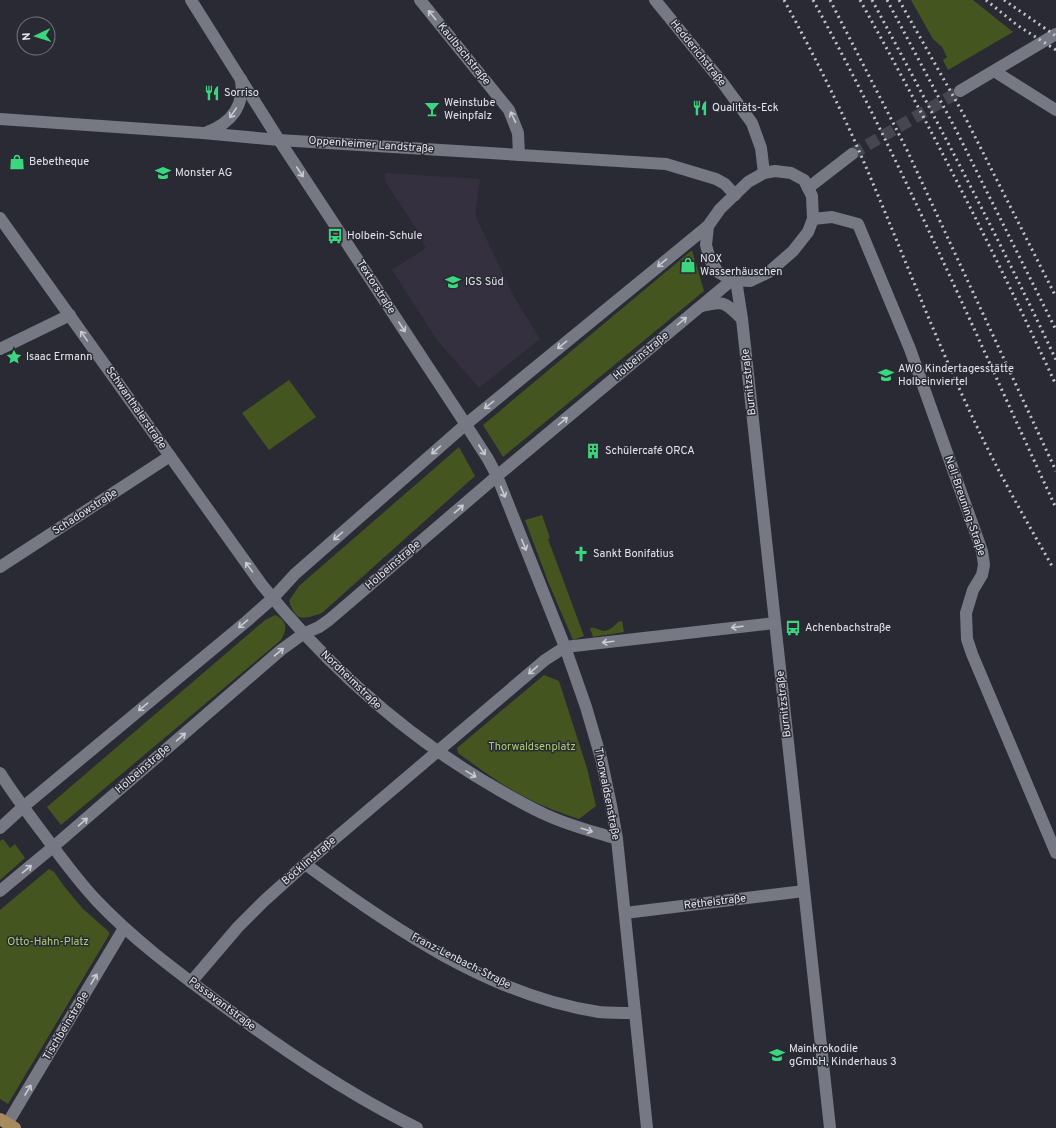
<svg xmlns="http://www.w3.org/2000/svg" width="1056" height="1128" font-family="Overpass,sans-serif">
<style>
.education{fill:#343040}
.green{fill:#445520}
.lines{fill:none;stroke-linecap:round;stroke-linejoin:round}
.street-tunnel{stroke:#454650;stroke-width:12;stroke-dasharray:12 6;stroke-linecap:butt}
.street{stroke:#767883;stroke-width:12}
.primary{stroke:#a78b5c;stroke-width:12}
.rail{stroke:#c4c5cc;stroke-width:3;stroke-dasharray:2 4;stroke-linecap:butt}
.oneway{stroke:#c9cad2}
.labels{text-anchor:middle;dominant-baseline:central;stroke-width:3;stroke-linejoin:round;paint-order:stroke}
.street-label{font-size:11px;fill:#e5e6ec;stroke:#292a34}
.poi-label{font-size:11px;fill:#e5e6ec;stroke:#292a34;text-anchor:start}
.park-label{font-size:11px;fill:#aecf6f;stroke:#292a34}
</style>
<rect width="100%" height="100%" fill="#292a34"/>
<path class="education" d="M385 173 480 179 475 215 513 295 540 339 479 388 437 340 392 270 426 248 422 241 424 240 385 181Z"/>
<g class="green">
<path d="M911 0H973L1013 32 948 70 943 60 947 57 942 47 933 39Z"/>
<path d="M692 250 704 291 503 457 483 425Z"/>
<path d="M289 380 316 417 269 450 242 413Z"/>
<path d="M459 447 475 476 322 613C304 619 296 623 289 601L299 586Z"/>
<path d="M542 515 550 538 548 539 584 636 573 640 549 584 525 520Z"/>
<path d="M275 615C288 621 287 629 281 640L61 825 47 807 265 620Z"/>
<path d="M622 621 624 632 593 637 590 628C596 627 598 630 603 631 609 631 615 626 618 622Z"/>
<path d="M544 675 559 681 587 768 596 806 579 819C561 813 544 807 527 798 503 786 480 769 458 753L457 748Z"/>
<path d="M3 839 10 848 15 844 25 858 0 880V841Z"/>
<path d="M49 869 54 872 64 886 82 908 109 932V935L8 1104 0 1099V910Z"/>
</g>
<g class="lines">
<path class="street-tunnel" d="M852 154 960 91"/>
<g class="street">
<path d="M191 0 279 140 459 414 488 459 497 476 565 647 586 707 601 758 611 805 617 839 647 1128"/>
<path d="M420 0 509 110 518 133 519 155"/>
<path d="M655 0 722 82 752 123 761 148 764 173"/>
<path d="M994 71 1056 110"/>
<path d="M960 91 1056 34"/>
<path d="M0 119 203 133 279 140 666 164 716 179 725 184 735 195"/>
<path d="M207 132C231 123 245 106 241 79"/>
<path d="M775 171 791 173 804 180 812 196 813 219 808 232 793 251 769 272 750 281 732 280 718 272 710 260 706 245 708 226 720 209 748 182 764 173Z"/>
<path d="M808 188 852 154"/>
<path d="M0 218 262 585C329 668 406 737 499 790 513 798 527 806 542 813 566 825 592 831 617 839"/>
<path d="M813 219 832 217 858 224 910 349 982 551 984 565 982 575 973 590 966 613 967 639 972 654 1056 853"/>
<path d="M736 280 742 319 830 1128"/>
<path d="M702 306C725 300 725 303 742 319"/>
<path d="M0 349 70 315"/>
<path d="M0 567 170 456"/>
<path d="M0 773C13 794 28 813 42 832 60 856 77 880 97 901 133 939 176 971 218 1002 281 1048 346 1093 417 1128"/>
<path d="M0 828 23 807 247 621 273 598 295 574 465 425 708 226"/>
<path d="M305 864C391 927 491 996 599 1012 611 1013 623 1013 635 1013"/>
<path d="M0 891 53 847 281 650 303 634 319 627 329 620 497 476 732 280"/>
<path d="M625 913 804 891"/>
<path d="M191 982 238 927 264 901 305 864 545 660 565 647 775 623"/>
<path d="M7 1124 124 928"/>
</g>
<path class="primary" d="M0 1119 15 1128"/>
<g class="rail">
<path d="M784 0C808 44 831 89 852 135 896 234 933 336 980 433 1002 479 1027 522 1052 566"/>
<path d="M813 0C903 164 977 338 1056 508"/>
<path d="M830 0 906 148 1056 471"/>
<path d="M860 0C930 126 996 255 1056 385"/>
<path d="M872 0C936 119 999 238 1056 360"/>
<path d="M887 0 956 130 1056 330"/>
<path d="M899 0 965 117 1056 297"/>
<path d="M986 0 1017 25 1056 50"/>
<path d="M1004 0 1056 36"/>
</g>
</g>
<defs><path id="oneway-shaft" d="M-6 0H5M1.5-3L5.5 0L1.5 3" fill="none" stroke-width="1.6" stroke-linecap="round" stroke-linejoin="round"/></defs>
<g class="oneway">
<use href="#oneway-shaft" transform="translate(432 15) rotate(-129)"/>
<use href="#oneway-shaft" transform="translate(233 113) rotate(124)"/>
<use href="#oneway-shaft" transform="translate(513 117) rotate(-115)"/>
<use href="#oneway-shaft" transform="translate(300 172) rotate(57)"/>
<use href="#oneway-shaft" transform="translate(662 263) rotate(140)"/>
<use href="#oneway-shaft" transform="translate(682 321) rotate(-40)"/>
<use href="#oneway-shaft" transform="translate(402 327) rotate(57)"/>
<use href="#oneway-shaft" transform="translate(84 336) rotate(-125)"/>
<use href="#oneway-shaft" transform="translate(562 345) rotate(141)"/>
<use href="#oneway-shaft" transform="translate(489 405) rotate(141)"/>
<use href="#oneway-shaft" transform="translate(563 421) rotate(-40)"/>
<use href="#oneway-shaft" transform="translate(436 450) rotate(139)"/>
<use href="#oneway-shaft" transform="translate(482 450) rotate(57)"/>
<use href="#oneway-shaft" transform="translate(503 492) rotate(68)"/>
<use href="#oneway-shaft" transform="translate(459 509) rotate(-41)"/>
<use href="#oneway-shaft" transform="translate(338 536) rotate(139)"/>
<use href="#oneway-shaft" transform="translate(524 545) rotate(68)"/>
<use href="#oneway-shaft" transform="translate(249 567) rotate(-126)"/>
<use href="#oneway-shaft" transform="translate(243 624) rotate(140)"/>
<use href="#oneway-shaft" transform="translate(737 627) rotate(173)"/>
<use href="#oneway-shaft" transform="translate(608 642) rotate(173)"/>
<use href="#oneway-shaft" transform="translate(279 652) rotate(-40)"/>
<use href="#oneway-shaft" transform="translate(533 670) rotate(139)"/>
<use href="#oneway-shaft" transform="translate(143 707) rotate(140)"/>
<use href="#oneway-shaft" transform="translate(181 737) rotate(-41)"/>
<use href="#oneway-shaft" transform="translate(471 774) rotate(31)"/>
<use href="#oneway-shaft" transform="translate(83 822) rotate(-41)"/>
<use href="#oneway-shaft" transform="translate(587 830) rotate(18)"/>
<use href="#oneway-shaft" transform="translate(27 869) rotate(-40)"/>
<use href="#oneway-shaft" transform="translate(94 979) rotate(-59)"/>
<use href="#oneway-shaft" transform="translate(28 1090) rotate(-59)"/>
</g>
<defs>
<symbol id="restaurant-bare" viewBox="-9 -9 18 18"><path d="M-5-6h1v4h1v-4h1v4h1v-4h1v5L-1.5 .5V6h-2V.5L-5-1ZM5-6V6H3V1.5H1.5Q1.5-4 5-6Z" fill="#3bd77e" stroke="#292a34" stroke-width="2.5" paint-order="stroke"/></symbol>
<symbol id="bar-bare" viewBox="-9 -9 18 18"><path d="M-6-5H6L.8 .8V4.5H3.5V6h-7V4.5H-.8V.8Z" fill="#3bd77e" stroke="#292a34" stroke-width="2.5" paint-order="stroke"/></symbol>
<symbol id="shop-bare" viewBox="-9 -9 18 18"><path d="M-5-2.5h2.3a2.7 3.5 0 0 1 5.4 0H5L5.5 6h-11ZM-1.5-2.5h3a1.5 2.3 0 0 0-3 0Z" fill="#3bd77e" stroke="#292a34" stroke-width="2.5" paint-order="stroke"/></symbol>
<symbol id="school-bare" viewBox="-9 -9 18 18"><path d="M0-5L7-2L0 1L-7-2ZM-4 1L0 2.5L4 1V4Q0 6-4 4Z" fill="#3bd77e" stroke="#292a34" stroke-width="2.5" paint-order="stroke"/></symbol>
<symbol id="bus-bare" viewBox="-9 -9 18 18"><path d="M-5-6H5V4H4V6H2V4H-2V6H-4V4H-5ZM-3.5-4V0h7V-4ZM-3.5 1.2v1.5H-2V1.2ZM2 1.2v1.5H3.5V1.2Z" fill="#3bd77e" stroke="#292a34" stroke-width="2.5" paint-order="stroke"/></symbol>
<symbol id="sight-bare" viewBox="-9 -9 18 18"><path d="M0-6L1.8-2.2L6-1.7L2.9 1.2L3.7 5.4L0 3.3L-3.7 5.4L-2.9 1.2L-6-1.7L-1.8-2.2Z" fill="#3bd77e" stroke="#292a34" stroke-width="2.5" paint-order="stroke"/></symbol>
<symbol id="building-bare" viewBox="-9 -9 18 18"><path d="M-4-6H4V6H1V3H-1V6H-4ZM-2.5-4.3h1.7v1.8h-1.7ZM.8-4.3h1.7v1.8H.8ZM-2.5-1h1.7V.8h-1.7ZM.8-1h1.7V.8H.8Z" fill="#3bd77e" stroke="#292a34" stroke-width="2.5" paint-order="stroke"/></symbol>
<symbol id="church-bare" viewBox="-9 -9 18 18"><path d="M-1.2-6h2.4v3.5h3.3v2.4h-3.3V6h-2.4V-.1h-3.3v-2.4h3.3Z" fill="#3bd77e" stroke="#292a34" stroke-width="2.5" paint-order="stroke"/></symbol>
</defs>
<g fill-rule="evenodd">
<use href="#restaurant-bare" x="201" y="82" width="22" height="22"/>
<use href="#restaurant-bare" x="689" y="97" width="22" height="22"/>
<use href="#bar-bare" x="421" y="98" width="22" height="22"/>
<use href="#shop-bare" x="6" y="151" width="22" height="22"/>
<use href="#school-bare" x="152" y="162" width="22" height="22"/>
<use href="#bus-bare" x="324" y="225" width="22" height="22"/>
<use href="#shop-bare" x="677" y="254" width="22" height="22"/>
<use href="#school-bare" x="442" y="271" width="22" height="22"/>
<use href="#sight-bare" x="3" y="346" width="22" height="22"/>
<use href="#school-bare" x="875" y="364" width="22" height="22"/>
<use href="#building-bare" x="582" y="440" width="22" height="22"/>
<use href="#church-bare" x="570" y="543" width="22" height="22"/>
<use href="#bus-bare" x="782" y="617" width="22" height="22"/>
<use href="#school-bare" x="766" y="1044" width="22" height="22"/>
</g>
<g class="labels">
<g class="street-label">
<text transform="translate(698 53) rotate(51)">Hedderichstraße</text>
<text transform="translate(464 54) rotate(51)">Kaulbachstraße</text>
<text transform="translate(371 145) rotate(4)">Oppenheimer Landstraße</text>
<text transform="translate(376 287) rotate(57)">Textorstraße</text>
<text transform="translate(641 356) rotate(-40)">Holbeinstraße</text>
<text transform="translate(749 382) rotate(-96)">Burnitzstraße</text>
<text transform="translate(136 408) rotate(55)">Schwanthalerstraße</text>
<text transform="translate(965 506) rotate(71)">Nell-Breuning-Straße</text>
<text transform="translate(85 512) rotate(-33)">Schadowstraße</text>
<text transform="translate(393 565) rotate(-41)">Holbeinstraße</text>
<text transform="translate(351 680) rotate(44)">Nordheimstraße</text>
<text transform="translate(784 704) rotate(-96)">Burnitzstraße</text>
<text transform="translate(143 769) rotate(-41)">Holbeinstraße</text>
<text transform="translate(607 794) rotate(79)">Thorwaldsenstraße</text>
<text transform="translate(309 861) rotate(-41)">Böcklinstraße</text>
<text transform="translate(715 902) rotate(-7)">Rethelstraße</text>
<text transform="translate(461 961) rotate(27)">Franz-Lenbach-Straße</text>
<text transform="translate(222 1004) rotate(37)">Passavantstraße</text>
<text transform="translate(66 1026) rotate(-59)">Tischbeinstraße</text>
</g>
<g class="poi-label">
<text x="224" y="93">Sorriso</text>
<text x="444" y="103">Weinstube<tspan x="444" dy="13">Weinpfalz</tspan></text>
<text x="712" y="108">Qualitäts-Eck</text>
<text x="29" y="162">Bebetheque</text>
<text x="175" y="173">Monster AG</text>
<text x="347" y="236">Holbein-Schule</text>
<text x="700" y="259">NOX<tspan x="700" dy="13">Wasserhäuschen</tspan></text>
<text x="465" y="282">IGS Süd</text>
<text x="26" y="357">Isaac Ermann</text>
<text x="898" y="369">AWO Kindertagesstätte<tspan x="898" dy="13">Holbeinviertel</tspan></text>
<text x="605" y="451">Schülercafé ORCA</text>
<text x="593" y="554">Sankt Bonifatius</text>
<text x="805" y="628">Achenbachstraße</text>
<text x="789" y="1049">Mainkrokodile<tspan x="789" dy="13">gGmbH, Kinderhaus 3</tspan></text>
</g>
<g class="park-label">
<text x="532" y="747">Thorwaldsenplatz</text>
<text x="48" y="942">Otto-Hahn-Platz</text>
</g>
</g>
<g transform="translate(36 36) rotate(266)"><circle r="19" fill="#292a34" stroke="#74757e"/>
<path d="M0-3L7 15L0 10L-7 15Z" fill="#3bd77e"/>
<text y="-6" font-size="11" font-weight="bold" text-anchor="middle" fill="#e5e6ec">N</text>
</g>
</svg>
